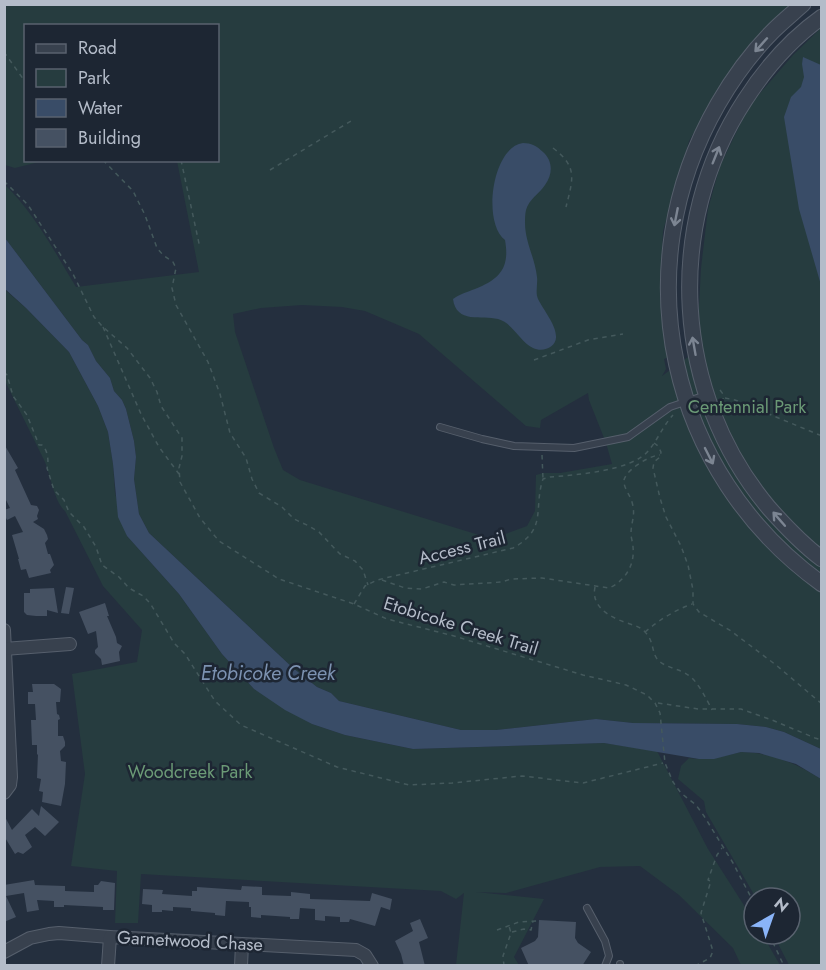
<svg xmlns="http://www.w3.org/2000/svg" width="826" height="970" font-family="Jost,sans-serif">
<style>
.green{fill:#263c3f;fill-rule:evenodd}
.water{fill:#394c67}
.building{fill:#455162}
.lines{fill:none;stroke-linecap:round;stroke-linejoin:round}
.service-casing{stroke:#565f6c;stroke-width:8}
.minor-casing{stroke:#565f6c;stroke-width:14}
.tertiary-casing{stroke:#565f6c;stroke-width:17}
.path{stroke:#44595c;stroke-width:1.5;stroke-dasharray:4.5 4.5;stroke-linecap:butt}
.service{stroke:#38414e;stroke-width:6}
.minor{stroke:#38414e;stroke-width:12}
.tertiary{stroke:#38414e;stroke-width:15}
.oneway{stroke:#7c8592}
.labels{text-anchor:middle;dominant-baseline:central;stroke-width:5;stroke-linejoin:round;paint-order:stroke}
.park-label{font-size:18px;fill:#6b9a76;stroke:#1d2633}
.street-label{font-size:18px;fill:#b4bcc9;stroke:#1d2633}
.water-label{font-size:20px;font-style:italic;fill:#7c92b1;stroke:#1d2633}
</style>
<rect width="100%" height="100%" fill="#242f3e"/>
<g class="green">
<path d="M4 5H794L717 93 689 141 663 231 660 295 669 357 664 359 666 369 662 376 703 346 698 325 701 268 708 209 720 166 749 106 793 55 821 28V749L784 732 766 727 737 724 633 723 596 719 496 730H461L339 701 331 693 317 687 293 668 149 533 139 514 134 479 136 457 134 441 126 409 122 400 114 391 110 378 96 361 88 345 82 340 5 238V185C33 211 56 254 76 287L199 272 177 161 218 160V26H26V160L43 161 15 168 5 165ZM302 305 342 307 365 311 419 334 526 426 540 428 541 420 588 393 589 400 606 443 612 464 560 473H543L536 475 535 511 527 526 492 539 300 480 283 470 274 448 235 332 233 314 261 308Z"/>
<path d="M4 289 26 308 69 352 98 406 108 432 113 464 115 493 127 536 179 594 222 654 254 689 312 724 345 735 413 749 604 743 657 751 708 849 754 921V934H762L780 965H741L733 948 679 895 640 866 600 867 506 893 476 892 544 899 514 957 519 965H456L464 893 456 899 441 891 141 874 138 923H115L117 871 71 866 85 774 72 674 137 662 142 630 103 586 65 511C55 503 50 475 45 462L5 381Z"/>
<path d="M741 752C773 753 795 763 821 779V965H789L773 934H790V898H756L706 812 704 801 678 779 681 766 689 758C708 761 723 756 741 752Z"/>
</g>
<g class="water">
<path d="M803 57 821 65V285L799 209 784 117 791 97 801 87 804 77 802 64Z"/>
<path d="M523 143C531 143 537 146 543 152 553 161 553 174 545 185 539 194 529 199 526 210 525 214 525 219 525 223 525 242 535 258 537 277 538 284 535 292 538 299 543 309 556 325 556 336 557 347 543 353 533 348 520 342 513 323 498 319 482 315 456 324 453 299 460 294 467 292 475 289 500 279 510 268 505 240 482 223 492 147 523 143Z"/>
<path d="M5 238 82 340 88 345 96 361 110 378 114 391 122 400 126 409 134 441 136 457 134 479 139 514 149 533 293 668 317 687 331 693 339 701 461 730H496L596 719 633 723 737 724 766 727 784 732 821 749V779L796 764 759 753 741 752 714 759H699L604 743 413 749 345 735 312 724 285 710 254 689 222 654 179 594 127 536 118 517 113 464 108 432 98 406 69 352 26 308 5 289Z"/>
</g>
<g class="building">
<path d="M4 444 18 468 15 470 31 505 37 506 39 510 37 516 38 519 33 522 44 529 47 535 48 539 45 543 48 554H50L54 565 50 570 51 573 29 578 26 569 21 570 18 559H19L12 535 23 532 15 516 7 520 4 514V510L10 508 4 496Z"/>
<path d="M66 587 74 588 69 614 61 613Z"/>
<path d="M54 588 58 613 47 610V616H36L27 615 24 612V593H30V589Z"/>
<path d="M105 603 109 616H107L116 637 117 643 122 646 119 652 120 661 102 665 101 659 95 653V650L98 647 96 631 88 634 79 612Z"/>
<path d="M32 684H54L61 689 60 702H56L57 714 59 715 60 719 58 720V736H63L65 742V746L60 751 61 761 66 762 65 784 61 806 42 802 43 792 39 791 41 779 37 778 38 754 37 755V745H32L31 720H36L35 704H28V692H33Z"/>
<path d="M41 806 59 822 45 836 35 827 25 835 32 847 23 854 18 852 15 854 4 836V815L12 830 32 809 39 816Z"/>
<path d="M34 880 35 885 65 886V891L94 892V885H98L101 881 115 883 114 910H103V907L64 905V907H54V901L37 900 39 910 27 912 24 893 6 896 16 917 4 922V885Z"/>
<path d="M242 886 262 887V895L291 896V892L310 894V899L370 901 372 893 392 899 390 910 381 907 375 926 350 919 349 922H340V917L325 916V921L315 920V909L300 908 299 919H290V917L261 915V918L251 917V907H249V902L226 901 225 916 215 915V913L191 911V908L173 907V911L162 910V912H152V905L142 904 143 889 163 890 162 894 192 896V891H197V887L241 890Z"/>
<path d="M420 919 428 938 419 942 425 966H404L401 954 395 941 413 931 410 923Z"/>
<path d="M539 920 576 922 575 938 578 943 591 952 582 966H529L521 948 535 941 538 937Z"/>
</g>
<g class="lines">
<defs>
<g id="service">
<path d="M440 427 482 439 514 446 574 448 628 437 670 407 706 395"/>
<path d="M587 908 605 941 609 956 605 966"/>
<path d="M620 966V964"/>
</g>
<g id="minor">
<path d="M4 630 11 777 10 785 4 793"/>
<path d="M4 649 70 644"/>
<path d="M4 952 30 938 49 934 59 933 110 937 356 950 365 955 372 966"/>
<path d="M108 966 110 937"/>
<path d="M241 966 242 944"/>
</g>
<g id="tertiary">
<path d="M803 4C793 13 782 22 773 31 752 52 733 78 718 104 623 269 668 473 822 584"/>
<path d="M822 17C791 39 765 69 745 100 663 225 673 394 769 508 785 526 802 544 822 559"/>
</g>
</defs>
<use href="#service" class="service-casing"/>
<use href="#minor" class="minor-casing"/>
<use href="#tertiary" class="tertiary-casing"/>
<g class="path">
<path d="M4 52 26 83"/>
<path d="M553 148C578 167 573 179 566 207"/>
<path d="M103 160 133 191 145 215 157 248 163 255 173 262 176 268 172 288 176 305 208 362 220 394 230 433 246 458 252 479 259 493 282 507 294 519 309 526 319 532 340 554 355 561 363 570 368 585"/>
<path d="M181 160 200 248"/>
<path d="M270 170 351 121"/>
<path d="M4 181 28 205 73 274 94 317 102 326 127 348 150 378 157 392 161 406 182 438V456L179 468 180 482 200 518 219 541 279 579 354 604 387 619 454 636 583 675 626 685 647 695 655 703 660 713 665 763 673 782 681 793 696 805 704 816 733 863 754 903"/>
<path d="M103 327 141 414 159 447 179 474"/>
<path d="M534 360 588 340 623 334"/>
<path d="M4 372 7 375 13 396 27 415 39 445H42C48 450 49 462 47 468L54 490 64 500 69 512 84 527 96 547 102 565 119 577 129 588 143 596 150 603 174 643 185 654 215 701 241 725 337 767 409 785 452 783 522 776 583 783 663 763"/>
<path d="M720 390 723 394V399"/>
<path d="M725 398 735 400 822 436"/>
<path d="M654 443 658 446 661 452 660 457 654 462 653 468 660 498 666 517 681 546 688 565 693 590V604L699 612 731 631 776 665 822 704"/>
<path d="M542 455 543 479"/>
<path d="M382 580 405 588 422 589 444 582 454 585 502 582 511 579 542 578 609 588C625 581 635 565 633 547 633 543 631 538 631 534 631 521 636 516 632 502 630 495 623 487 624 480 626 470 650 455 660 455"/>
<path d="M595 587C591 606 608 616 624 622 632 625 640 626 645 632 655 642 651 654 659 661 667 668 680 669 688 675 697 680 707 700 712 710"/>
<path d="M354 604 365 586 377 580 513 548C548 529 533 509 543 479L550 477C575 475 633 471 649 450 658 439 663 426 673 415"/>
<path d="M645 632C659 620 675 610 692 604"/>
<path d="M658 703 698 709H741L772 720 815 738 822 740"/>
<path d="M497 930 519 922 538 921"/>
<path d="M512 932 524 929 531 930 533 921"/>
<path d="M769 934 784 966"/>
<path d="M504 966 503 956 511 933 509 926"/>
<path d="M695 966 710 958 713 951 701 913 711 881 708 880 717 855 722 848"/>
</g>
<use href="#service" class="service"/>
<use href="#minor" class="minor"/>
<use href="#tertiary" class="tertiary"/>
</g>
<defs><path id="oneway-shaft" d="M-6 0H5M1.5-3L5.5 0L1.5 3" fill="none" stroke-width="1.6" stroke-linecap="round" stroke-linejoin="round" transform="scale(1.5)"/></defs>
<g class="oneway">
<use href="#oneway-shaft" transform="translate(761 45) rotate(132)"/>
<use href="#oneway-shaft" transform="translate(716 155) rotate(-68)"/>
<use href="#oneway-shaft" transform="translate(676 217) rotate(101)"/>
<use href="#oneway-shaft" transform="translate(694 346) rotate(-100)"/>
<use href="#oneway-shaft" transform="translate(709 456) rotate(63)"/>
<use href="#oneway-shaft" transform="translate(779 519) rotate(-131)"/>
</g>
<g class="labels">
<g class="park-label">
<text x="747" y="407">Centennial Park</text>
<text x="190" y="772">Woodcreek Park</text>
</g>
<g class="street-label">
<text transform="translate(462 548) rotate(-14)">Access Trail</text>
<text transform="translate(461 626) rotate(17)">Etobicoke Creek Trail</text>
<text transform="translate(190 941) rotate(3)">Garnetwood Chase</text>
</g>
<g class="water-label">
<text x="268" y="673">Etobicoke Creek</text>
</g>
</g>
<rect width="826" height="970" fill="none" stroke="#b4bcc9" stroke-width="12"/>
<rect x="24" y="24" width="195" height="138" fill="#1d2633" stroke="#59626f" stroke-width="1.5"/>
<rect x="36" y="44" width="30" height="9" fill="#38414e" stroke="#59626f" stroke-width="1.5"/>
<text x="78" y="54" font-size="18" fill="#b4bcc9">Road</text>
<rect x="36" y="69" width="30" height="18" fill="#263c3f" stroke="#59626f" stroke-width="1.5"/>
<text x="78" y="84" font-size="18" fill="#b4bcc9">Park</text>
<rect x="36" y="99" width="30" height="18" fill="#394c67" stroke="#59626f" stroke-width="1.5"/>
<text x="78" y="114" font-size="18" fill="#b4bcc9">Water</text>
<rect x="36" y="129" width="30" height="18" fill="#455162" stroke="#59626f" stroke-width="1.5"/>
<text x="78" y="144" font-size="18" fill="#b4bcc9">Building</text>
<g transform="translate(772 916) rotate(40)"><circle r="28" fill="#1d2633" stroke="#59626f" stroke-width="1.5"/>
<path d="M0-4.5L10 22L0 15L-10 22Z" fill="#8ab4f8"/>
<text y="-9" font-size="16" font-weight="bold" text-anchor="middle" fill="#b4bcc9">N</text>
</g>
</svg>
